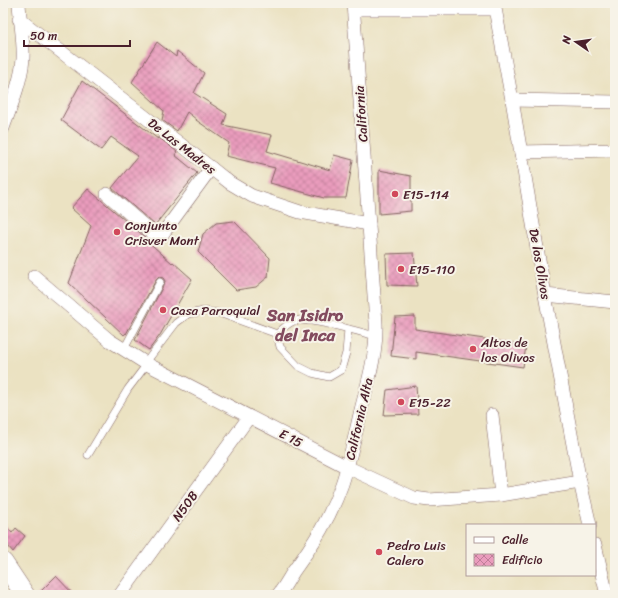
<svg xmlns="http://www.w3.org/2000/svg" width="618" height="598" font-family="Sriracha,sans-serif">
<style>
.building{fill:url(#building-cross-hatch)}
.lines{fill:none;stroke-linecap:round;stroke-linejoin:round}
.lane-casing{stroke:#826360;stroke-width:8}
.street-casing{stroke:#826360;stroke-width:14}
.secondary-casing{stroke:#826360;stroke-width:20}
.lane{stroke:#fff;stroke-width:7}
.street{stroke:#fff;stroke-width:13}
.secondary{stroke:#fff;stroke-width:19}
.poi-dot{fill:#d1495b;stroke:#f7f3e8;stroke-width:1.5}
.labels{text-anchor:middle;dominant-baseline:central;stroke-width:4;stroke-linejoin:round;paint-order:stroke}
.street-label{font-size:13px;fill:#4a1f2b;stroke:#f7f3e8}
.poi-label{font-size:13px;fill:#4a1f2b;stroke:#f7f3e8;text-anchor:start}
.district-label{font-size:17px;font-weight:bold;fill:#824b5e;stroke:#f7f3e8}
</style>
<defs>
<pattern id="building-cross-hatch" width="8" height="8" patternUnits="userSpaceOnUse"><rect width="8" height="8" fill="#ea9cbd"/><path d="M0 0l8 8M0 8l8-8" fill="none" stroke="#c07f9a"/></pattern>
</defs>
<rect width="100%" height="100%" fill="#f7f3e8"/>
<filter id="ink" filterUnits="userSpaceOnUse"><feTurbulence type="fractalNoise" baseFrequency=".025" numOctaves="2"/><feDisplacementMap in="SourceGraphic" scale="8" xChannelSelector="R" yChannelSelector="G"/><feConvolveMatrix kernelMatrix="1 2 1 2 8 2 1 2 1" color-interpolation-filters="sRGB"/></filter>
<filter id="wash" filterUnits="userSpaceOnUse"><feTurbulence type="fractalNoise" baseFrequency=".012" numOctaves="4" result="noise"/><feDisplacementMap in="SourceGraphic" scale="16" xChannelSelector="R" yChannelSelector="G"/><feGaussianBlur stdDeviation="0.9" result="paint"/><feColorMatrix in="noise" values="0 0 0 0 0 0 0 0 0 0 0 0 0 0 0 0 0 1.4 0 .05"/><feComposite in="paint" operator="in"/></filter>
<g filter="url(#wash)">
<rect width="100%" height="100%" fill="#ebe2c2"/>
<g id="blocks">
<g class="building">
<path d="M157 42 176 57 177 51 204 73 194 93 227 114 223 125 272 135 267 151 330 170 334 155 353 160 346 198H324L270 183 275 168 226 156 229 143 196 120H197L187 112 177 131 162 120 164 111 132 82Z"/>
<path d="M82 81 158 139V137L170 146 177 152 175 155 197 173 155 225 112 188 138 156 111 137 101 150 61 120Z"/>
<path d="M379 170 411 176V211L379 214Z"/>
<path d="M88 189 145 237 144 238 172 263 173 262 192 279 160 335 149 350 135 340 164 284 165 281 163 278 159 277 156 280 126 334V333L124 335 69 283 91 226 71 208Z"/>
<path d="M234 221 270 258 268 277 256 287 236 290 198 252 203 234 216 223Z"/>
<path d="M414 253 417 286 387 285 386 254Z"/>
<path d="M415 316V329L526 345 523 367 416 352V359L391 356 395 317Z"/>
<path d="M416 386 418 414 384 415 387 390Z"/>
<path d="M3 523 12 533 16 528 25 536 13 552 3 540Z"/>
<path d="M56 576 74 595H37Z"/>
</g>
</g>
</g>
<g filter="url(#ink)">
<use href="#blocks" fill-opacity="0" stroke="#826360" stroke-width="1"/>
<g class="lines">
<defs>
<g id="lane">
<path d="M277 334 280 347 298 366 312 373 329 377 341 370 346 353 348 329"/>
<path d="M124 349 160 282"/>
<path d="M88 455 128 389 147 364 150 357 176 323 188 314 204 311 219 313 277 334C282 329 288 323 294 321 309 317 360 332 376 336"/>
</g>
<g id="street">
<path d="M494 3 512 100 545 295 580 482 590 525"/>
<path d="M354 9H495"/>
<path d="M19 19 211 168 230 183 252 196 300 212 369 224"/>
<path d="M512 100 615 102"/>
<path d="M3 128C11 106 21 82 23 59 24 40 20 22 19 3"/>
<path d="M521 152 615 150"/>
<path d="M107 194 158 238 161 236 211 168"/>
<path d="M34 276 109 340 147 364 347 467 414 498 429 500 501 495 580 482"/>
<path d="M545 295 615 302"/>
<path d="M492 415 501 495"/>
<path d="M595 545 607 595"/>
<path d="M120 595 249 417"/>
<path d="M278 595C284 588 288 580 293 572 314 543 330 518 342 484 350 460 355 435 361 410 368 382 377 353 376 323L353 3"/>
</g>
<path id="secondary" d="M3 562 25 595"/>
</defs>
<use href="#lane" class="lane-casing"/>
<use href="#street" class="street-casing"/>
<use href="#secondary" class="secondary-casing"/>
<use href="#lane" class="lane"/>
<use href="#street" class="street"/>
<use href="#secondary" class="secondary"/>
</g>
</g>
<g class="poi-dot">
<circle cx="395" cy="194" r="4"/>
<circle cx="117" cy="232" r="4"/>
<circle cx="401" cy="269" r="4"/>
<circle cx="163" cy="310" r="4"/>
<circle cx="473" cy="349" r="4"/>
<circle cx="401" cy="402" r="4"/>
<circle cx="379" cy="552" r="4"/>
</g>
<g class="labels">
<g class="street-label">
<text transform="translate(361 114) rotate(-94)">California</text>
<text transform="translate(182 146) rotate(38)">De Las Madres</text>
<text transform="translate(540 264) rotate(80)">De los Olivos</text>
<text transform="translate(359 419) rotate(-77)">California Alta</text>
<text transform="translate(291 438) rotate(27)">E 15</text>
<text transform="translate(185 506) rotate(-54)">N50B</text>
</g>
<g class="poi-label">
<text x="403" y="194">E15-114</text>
<text x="125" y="225">Conjunto<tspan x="125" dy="15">Crisver Mont</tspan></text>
<text x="409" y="269">E15-110</text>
<text x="171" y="310">Casa Parroquial</text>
<text x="481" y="342">Altos de<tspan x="481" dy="15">los Olivos</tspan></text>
<text x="409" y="402">E15-22</text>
<text x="387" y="545">Pedro Luis<tspan x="387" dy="15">Calero</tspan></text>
</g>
<g class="district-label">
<text x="305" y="315">San Isidro<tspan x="305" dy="20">del Inca</tspan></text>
</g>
</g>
<rect width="618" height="598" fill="none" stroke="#f7f3e8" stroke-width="16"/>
<rect x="466" y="524" width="130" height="52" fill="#f7f3e8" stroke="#b29e9c"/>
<rect x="474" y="537" width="20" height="6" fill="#ffffff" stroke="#b29e9c"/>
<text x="502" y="544" font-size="12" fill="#4a1f2b">Calle</text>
<rect x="474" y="554" width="20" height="12" fill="url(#building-cross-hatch)" stroke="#b29e9c"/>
<text x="502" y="564" font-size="12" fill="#4a1f2b">Edificio</text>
<g transform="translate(576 42) rotate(283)" stroke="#f7f3e8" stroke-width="3" paint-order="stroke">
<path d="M0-3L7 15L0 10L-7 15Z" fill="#4a1f2b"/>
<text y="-6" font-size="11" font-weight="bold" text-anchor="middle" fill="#4a1f2b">N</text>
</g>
<path d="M24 40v6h106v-6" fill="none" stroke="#4a1f2b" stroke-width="2"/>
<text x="30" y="40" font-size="12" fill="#4a1f2b" stroke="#f7f3e8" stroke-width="3" paint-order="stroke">50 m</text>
</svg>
